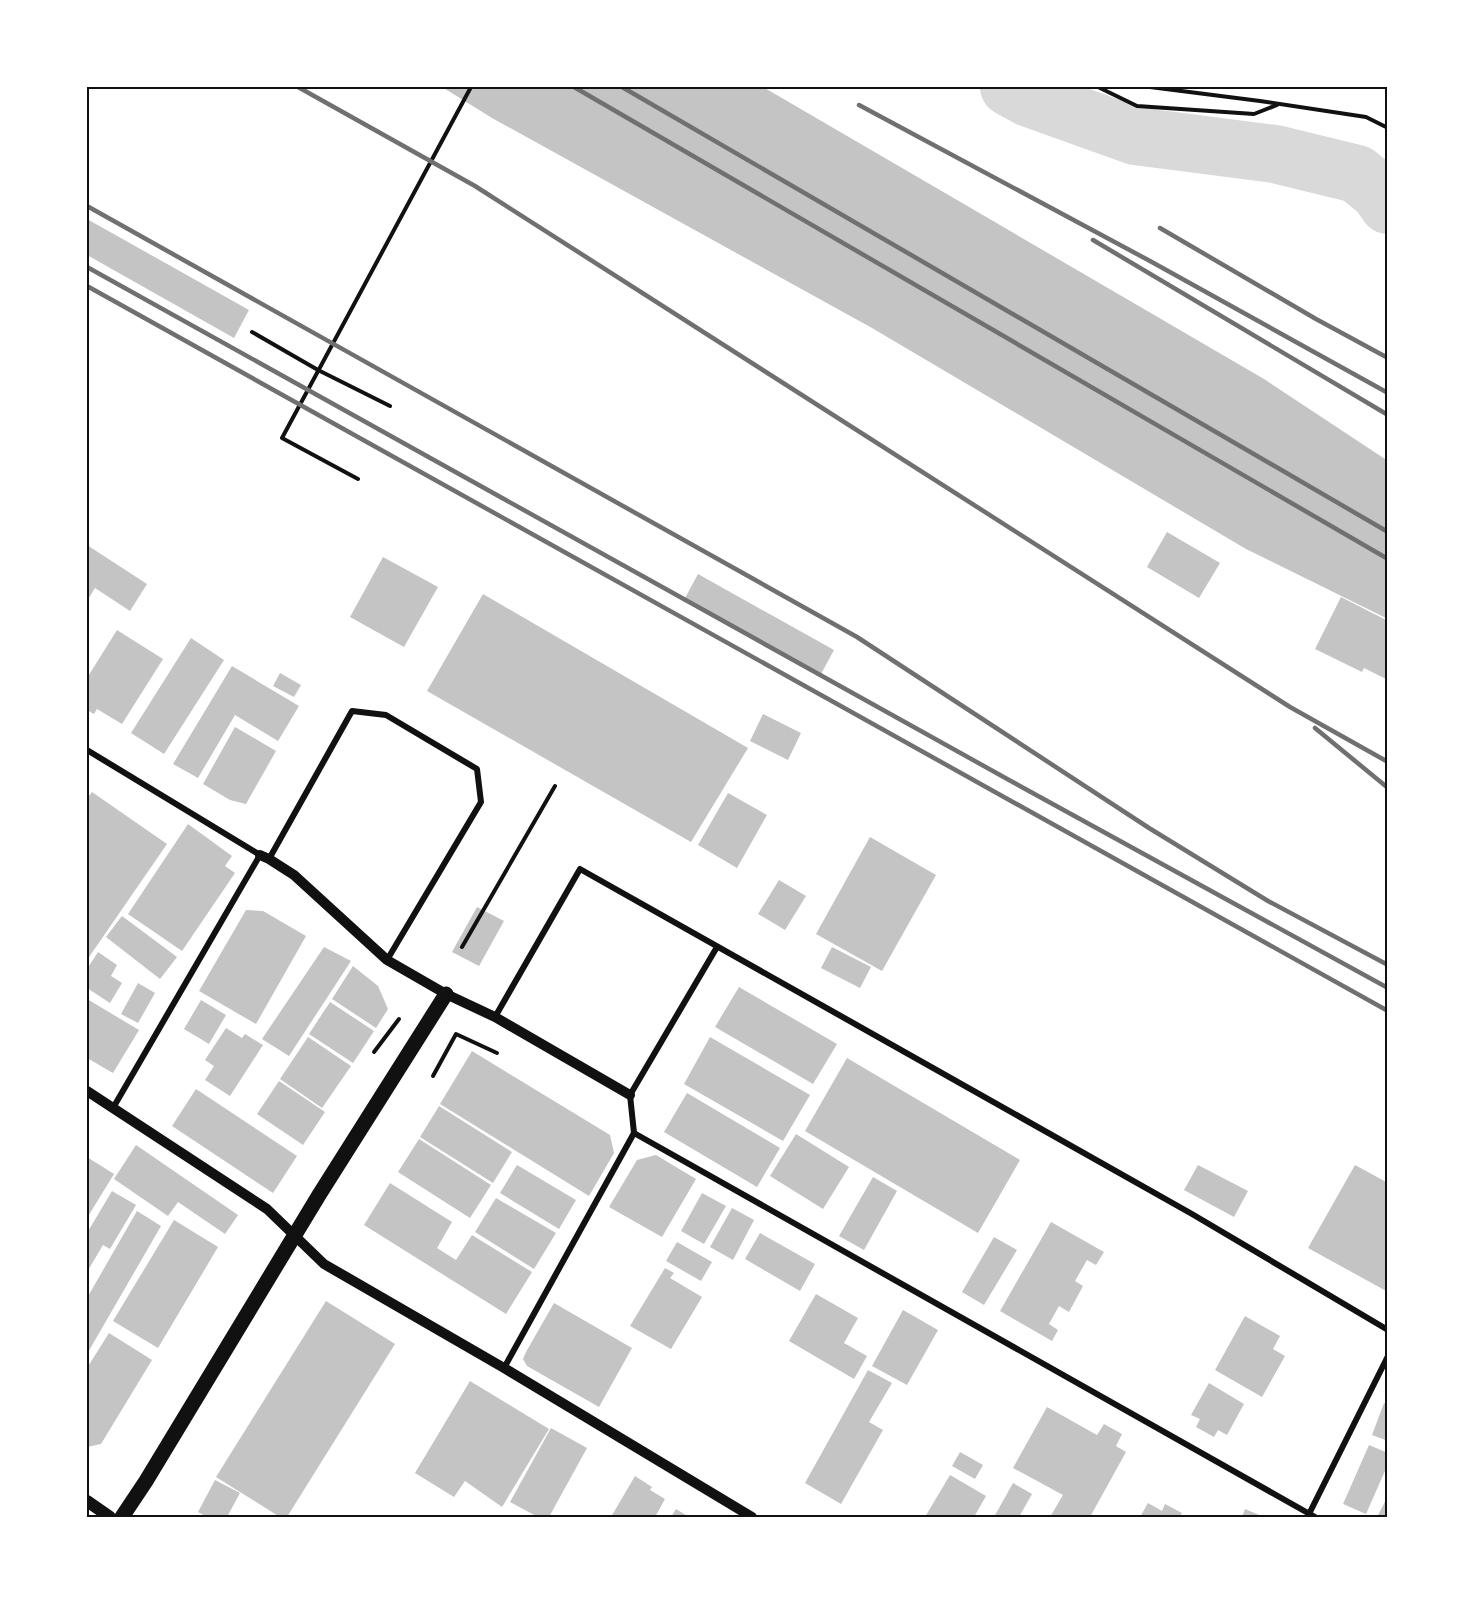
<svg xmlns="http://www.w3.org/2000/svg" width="1475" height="1604" font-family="Ubuntu,sans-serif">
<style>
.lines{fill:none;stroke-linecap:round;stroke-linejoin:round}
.stream{stroke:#d9d9d9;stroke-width:10}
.river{stroke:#d9d9d9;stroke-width:58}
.building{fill:#c4c4c4}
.path{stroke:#111;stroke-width:4}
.minor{stroke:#111;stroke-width:6}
.tertiary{stroke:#111;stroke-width:10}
.secondary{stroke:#111;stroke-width:12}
.primary{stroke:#111;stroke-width:15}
.rail{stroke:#707070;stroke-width:4.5}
.neatline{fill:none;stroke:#111;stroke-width:2}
</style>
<rect width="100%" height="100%" fill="#fff"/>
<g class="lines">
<path class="stream" d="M1357 174 1388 186"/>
<path class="river" d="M1009 87 1029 98 1135 136 1275 154 1357 174 1379 192 1388 205"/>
</g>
<g class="building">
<path d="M442 87H763L1264 379 1388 461V619L1246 549 872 328 492 118Z"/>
<path d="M87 219 249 310 234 338 87 255Z"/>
<path d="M1167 532 1220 563 1199 598 1147 567Z"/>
<path d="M87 545 147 584 130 611 95 588 87 601Z"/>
<path d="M383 557 438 587 404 647 350 617Z"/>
<path d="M698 574 834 650 821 674 685 598Z"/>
<path d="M483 594 748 748 691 842 427 691Z"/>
<path d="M1341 597 1388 621V680L1364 668 1362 672 1315 649Z"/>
<path d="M117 630 163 659 122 724 97 709 94 714 87 710V678Z"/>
<path d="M191 638 224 660 164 754 131 733Z"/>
<path d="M232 666 299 706 278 741 235 715 198 778 173 764Z"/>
<path d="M280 673 301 685 294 697 273 686Z"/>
<path d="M763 714 801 733 788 760 750 741Z"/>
<path d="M235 727 276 751 246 804 230 800 203 784Z"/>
<path d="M92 792 167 844 87 960V799Z"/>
<path d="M728 793 767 815 737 868 698 845Z"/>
<path d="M188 824 232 856 225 866 235 873 182 951 128 914Z"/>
<path d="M870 837 936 875 882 971 816 934Z"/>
<path d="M779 880 806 896 785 930 758 914Z"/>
<path d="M477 907 504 921 479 966 452 952Z"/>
<path d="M246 910 263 911 306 936 256 1024 199 991Z"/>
<path d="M122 916 177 957 160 979 106 937Z"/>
<path d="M324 947 351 961 289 1056 262 1039Z"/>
<path d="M832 947 871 967 860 988 821 968Z"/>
<path d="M98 952 117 965 111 976 122 983 110 1003 87 988V969Z"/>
<path d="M353 966 378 986 388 1009 376 1028 332 999Z"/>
<path d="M138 983 155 993 138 1023 121 1014Z"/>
<path d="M739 987 837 1044 813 1084 715 1027Z"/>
<path d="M87 999 139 1030 113 1073 87 1058Z"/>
<path d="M201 1000 226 1015 209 1044 184 1029Z"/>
<path d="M330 1002 374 1031 353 1063 309 1034Z"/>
<path d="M226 1028 242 1038 245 1034 263 1045 230 1096 205 1080 214 1066 205 1060Z"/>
<path d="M308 1037 351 1066 322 1108 280 1079Z"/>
<path d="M710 1037 810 1095 783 1141 684 1084Z"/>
<path d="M472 1051 610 1135 614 1153 589 1196 440 1104Z"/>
<path d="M847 1058 1020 1160 978 1233 805 1131Z"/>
<path d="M279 1081 325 1112 303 1145 257 1114Z"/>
<path d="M196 1089 297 1156 273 1193 172 1126Z"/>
<path d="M687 1093 780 1148 757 1187 664 1132Z"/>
<path d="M439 1106 512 1152 493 1183 420 1137Z"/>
<path d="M796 1134 849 1167 823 1209 770 1176Z"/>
<path d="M419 1139 491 1185 470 1218 398 1172Z"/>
<path d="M136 1145 238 1215 225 1234 178 1202 168 1216 114 1179Z"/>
<path d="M656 1155 696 1179 662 1237 609 1207 637 1160Z"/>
<path d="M87 1157 114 1174 87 1218Z"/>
<path d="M517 1165 576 1200 559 1229 500 1193Z"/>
<path d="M1198 1165 1248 1191 1234 1217 1184 1190Z"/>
<path d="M1355 1165 1388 1183V1292L1308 1248Z"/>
<path d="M873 1177 897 1191 864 1250 839 1236Z"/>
<path d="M390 1183 452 1222 437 1248 456 1260 472 1235 532 1272 506 1314 364 1225Z"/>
<path d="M112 1191 136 1205 110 1249 103 1245 87 1272V1233Z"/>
<path d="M702 1193 726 1206 704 1244 681 1231Z"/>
<path d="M496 1198 556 1233 534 1269 475 1232Z"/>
<path d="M732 1208 754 1220 733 1260 710 1247Z"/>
<path d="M137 1211 161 1226 87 1354V1298Z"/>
<path d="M174 1220 218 1247 158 1348 113 1321Z"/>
<path d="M1051 1222 1104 1252 1096 1265 1087 1260 1075 1281 1083 1286 1069 1312 1059 1306 1049 1324 1058 1330 1052 1341 1000 1311Z"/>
<path d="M760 1233 815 1264 800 1291 745 1259Z"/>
<path d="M994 1237 1017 1250 984 1305 962 1292Z"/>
<path d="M677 1242 712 1262 701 1281 666 1261Z"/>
<path d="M665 1268 674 1273 670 1278 702 1297 671 1349 630 1326Z"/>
<path d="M816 1294 858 1318 844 1343 867 1356 854 1379 789 1341Z"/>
<path d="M326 1301 395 1344 287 1517H280L216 1477Z"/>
<path d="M554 1303 632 1348 599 1407 527 1366 523 1359 526 1352Z"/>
<path d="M903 1310 938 1330 907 1385 872 1366Z"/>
<path d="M1245 1316 1280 1336 1273 1349 1285 1356 1262 1397 1215 1370Z"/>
<path d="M109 1333 152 1360 101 1444 87 1447V1368Z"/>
<path d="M868 1370 892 1383 869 1422 883 1430 841 1504 805 1483Z"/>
<path d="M470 1381 549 1429 502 1507 465 1481 454 1497 415 1473Z"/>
<path d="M1209 1383 1244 1404 1227 1435 1218 1430 1214 1437 1196 1427 1200 1419 1191 1415Z"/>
<path d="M1384 1403 1388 1405V1441L1372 1435Z"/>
<path d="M1047 1407 1097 1435 1104 1424 1122 1434 1116 1446 1126 1452 1090 1517H1050L1063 1495 1013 1468Z"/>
<path d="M551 1428 587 1448 549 1517H538L510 1502Z"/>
<path d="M1369 1445 1388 1453V1464L1366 1514 1343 1504Z"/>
<path d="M960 1452 983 1465 975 1479 952 1466Z"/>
<path d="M950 1475 986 1496 974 1517H925Z"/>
<path d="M635 1476 652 1487 650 1490 665 1499 655 1517H611Z"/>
<path d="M215 1480 240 1493 227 1517H207L198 1512Z"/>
<path d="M1013 1483 1032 1494 1019 1517H994Z"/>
<path d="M1388 1496V1517H1377Z"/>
<path d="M1148 1503 1162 1511 1165 1504 1182 1513 1179 1517H1140Z"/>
<path d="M676 1509 689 1517H671Z"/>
<path d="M1245 1509 1264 1517H1242Z"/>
</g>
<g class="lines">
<g class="path">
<path d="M1098 87 1137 106 1254 114 1277 105"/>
<path d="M1150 87 1260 101 1366 117 1388 128"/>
<path d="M252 332 318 370 390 406"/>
<path d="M358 479 282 438 471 87"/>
<path d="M462 947 555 786"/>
<path d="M374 1052 399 1019"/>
<path d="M433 1076 456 1034 497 1053"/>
</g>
<g class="minor">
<path d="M87 750 260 855 113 1108"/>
<path d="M269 859 352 711 386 715 477 769 481 802 387 960"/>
<path d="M717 947 630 1095 634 1133 1315 1517"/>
<path d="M495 1017 580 869 1192 1214 1388 1330"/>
<path d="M504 1368 634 1133"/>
<path d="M1308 1516 1388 1356"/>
</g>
<g class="tertiary">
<path d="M260 855 269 859 294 875 387 960 446 994 495 1017 630 1095"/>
<path d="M87 1091 267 1209 324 1264 504 1368 752 1517"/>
</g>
<path class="secondary" d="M87 1501 110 1517"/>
<path class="primary" d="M122 1517 146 1481 319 1195 446 994"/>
<g class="rail">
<path d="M298 87 475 186 1290 707 1388 762"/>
<path d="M574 87 1388 559"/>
<path d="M622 87 1388 532"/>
<path d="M859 105 1150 261 1388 393"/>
<path d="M87 206 857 637 1149 828 1268 901 1388 965"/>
<path d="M1160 228 1316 319 1388 358"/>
<path d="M1093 240 1388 415"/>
<path d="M87 267 1009 780 1388 988"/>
<path d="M87 286 1388 1011"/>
<path d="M1315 728 1388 788"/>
</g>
</g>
<rect width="1475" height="1604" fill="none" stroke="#ffffff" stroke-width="177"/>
<rect x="88" y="88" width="1298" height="1428" class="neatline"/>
</svg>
